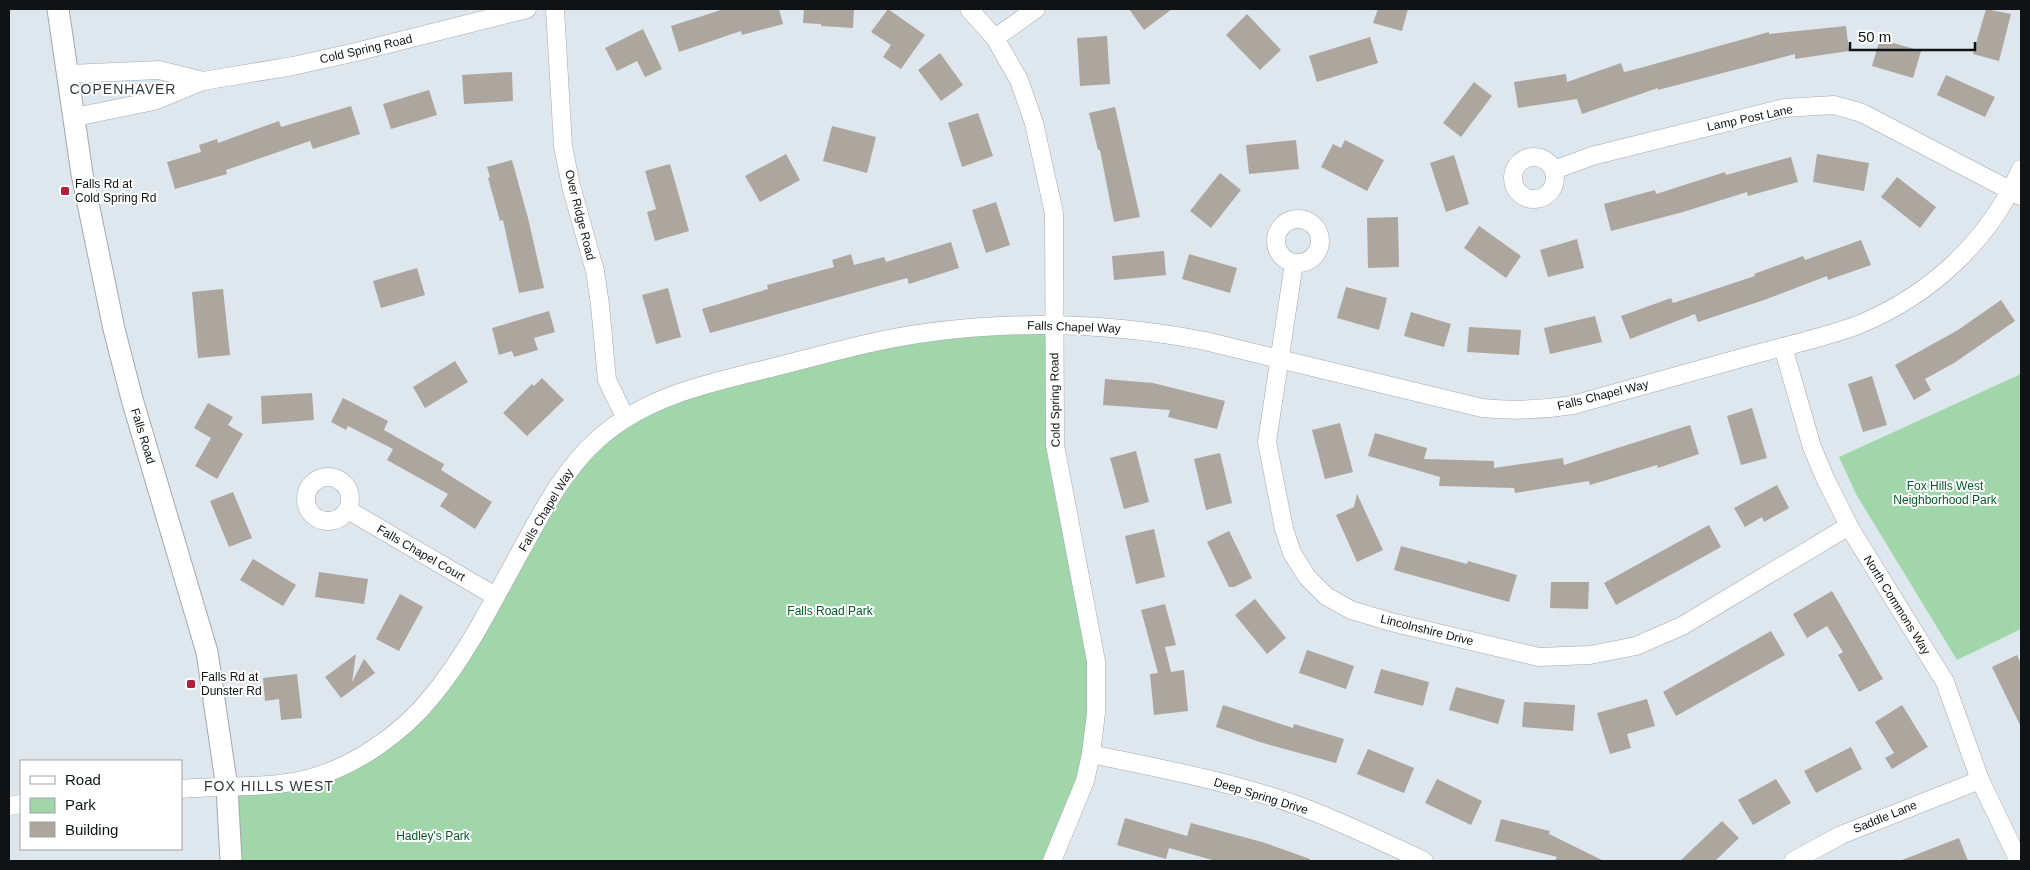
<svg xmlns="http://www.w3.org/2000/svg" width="2030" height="870" font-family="Helvetica,sans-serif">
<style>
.green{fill:#a1d5aa}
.building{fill:#aca69e}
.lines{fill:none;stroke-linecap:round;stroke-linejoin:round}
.minor-casing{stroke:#a1a9af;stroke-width:19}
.major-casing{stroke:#a1a9af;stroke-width:23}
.minor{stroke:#fff;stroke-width:18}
.major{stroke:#fff;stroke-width:21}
.poi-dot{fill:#b3203d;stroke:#fff;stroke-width:2}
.labels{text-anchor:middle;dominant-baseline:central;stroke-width:4;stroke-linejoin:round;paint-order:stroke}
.street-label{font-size:12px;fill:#101315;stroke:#fff}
.poi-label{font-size:12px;fill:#101315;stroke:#fff;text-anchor:start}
.park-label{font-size:12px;fill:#025e26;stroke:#fff}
.neighbourhood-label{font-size:14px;letter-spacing:1px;fill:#31383d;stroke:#fff}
</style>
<rect width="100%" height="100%" fill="#dee7ed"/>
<g class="green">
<path d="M1053 324 1055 445 1096 661 1091 754 1052 861H231L227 788 322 775 424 706 556 491 625 417 821 356Z"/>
<path d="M2021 374V629L1957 660 1856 494 1839 457Z"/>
</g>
<g class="building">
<path d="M724 9H779L783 24 742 35 741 31 679 52 671 26Z"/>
<path d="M804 9H854L853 28 821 26V24L803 23Z"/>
<path d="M888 9 925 35 901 69 883 57 891 45 871 32Z"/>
<path d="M1129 9H1172L1144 30Z"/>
<path d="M1378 9H1408L1402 31 1373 23Z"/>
<path d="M1986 9 2011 14 1999 61 1973 54Z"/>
<path d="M1247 14 1281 50 1260 70 1226 35Z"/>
<path d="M1846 26 1849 51 1795 59V54L1658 90V88L1582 114 1577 99 1518 108 1514 82 1566 74 1567 82 1621 63 1624 72 1633 70 1769 32V34Z"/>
<path d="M643 29 662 69 645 77 637 61 617 71 605 48Z"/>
<path d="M1107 36 1110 84 1080 86 1077 38Z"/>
<path d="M1370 37 1378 63 1317 82 1309 56Z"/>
<path d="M1880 39 1921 51 1913 78 1872 66Z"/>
<path d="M940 53 963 85 941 101 918 70Z"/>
<path d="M512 72 513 101 464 104 462 75Z"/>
<path d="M1946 75 1995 97 1985 117 1937 95Z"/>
<path d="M1474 82 1492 96 1461 137 1443 123Z"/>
<path d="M429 90 437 115 391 129 383 104Z"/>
<path d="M351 106 360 134 313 149 310 141 226 170 227 174 175 189 167 162 201 152 199 145 217 139 218 143 279 121 281 127Z"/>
<path d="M1115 107 1140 217 1114 222 1100 150H1098L1089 113Z"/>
<path d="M978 113 993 156 962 167 948 123Z"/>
<path d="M832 126 876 137 867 173 823 161Z"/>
<path d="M1296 140 1299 169 1249 174 1246 145Z"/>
<path d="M1345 140 1384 160 1367 191 1321 167 1333 144 1341 148Z"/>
<path d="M786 154 800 180 760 202 745 176Z"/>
<path d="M1817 154 1869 163 1864 191 1813 182Z"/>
<path d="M1454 155 1469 204 1446 212 1430 163Z"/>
<path d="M1791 157 1798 182 1748 196 1747 192 1683 212 1611 231 1604 204 1655 190 1656 194 1725 172 1726 175Z"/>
<path d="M512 160 528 218 544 288 519 293 503 220 500 221 488 178 490 177 487 167Z"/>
<path d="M670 164 689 231 655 241 647 212 656 209 645 171Z"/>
<path d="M1220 173 1241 190 1211 228 1190 211Z"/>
<path d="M1897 177 1936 207 1920 228 1881 197Z"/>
<path d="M996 202 1010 245 986 253 972 210Z"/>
<path d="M1398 217 1399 267 1368 268 1367 218Z"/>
<path d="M1479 226 1521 256 1506 278 1464 248Z"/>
<path d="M1577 239 1584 268 1548 277 1540 250Z"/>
<path d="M1861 240 1871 265 1828 280 1827 276 1764 300 1698 322 1695 314 1630 339 1621 316 1671 298 1673 303 1755 276 1754 274 1803 256 1805 260Z"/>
<path d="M951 242 959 268 909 284 907 278 710 333 702 309 768 289 767 285 834 267 832 260 851 254 854 265 884 257 886 262Z"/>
<path d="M1164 251 1166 275 1114 280 1112 256Z"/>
<path d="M1189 254 1237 268 1230 293 1182 279Z"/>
<path d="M417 268 425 295 381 308 373 281Z"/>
<path d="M1346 287 1387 298 1379 330 1337 318Z"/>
<path d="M668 288 681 337 656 344 642 295Z"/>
<path d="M223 289 230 355 198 358 192 292Z"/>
<path d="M2001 300 2015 321 1954 363 1925 379 1931 390 1914 400 1895 365 1958 330Z"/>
<path d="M549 311 555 332 534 338 538 350 514 357 512 351 499 355 492 328Z"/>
<path d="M1411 312 1451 324 1444 347 1404 336Z"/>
<path d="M1595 316 1602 342 1550 354 1544 328Z"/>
<path d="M1469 327 1521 330 1519 355 1467 352Z"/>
<path d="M455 361 468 382 425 408 413 387Z"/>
<path d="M1872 376 1887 425 1863 432 1848 384Z"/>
<path d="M542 378 564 400 527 436 503 413 532 384 534 386Z"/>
<path d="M1105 379 1153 383 1225 401 1217 429 1168 417 1170 410 1103 405Z"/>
<path d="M312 393 314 420 262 424 261 396Z"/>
<path d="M343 398 388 421 384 430 444 464 441 470 492 502 475 529 440 506 448 494 387 460 393 449 348 426 346 430 331 422Z"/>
<path d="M208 403 233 417 228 425 243 434 217 479 195 466 211 438 194 428Z"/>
<path d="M1752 408 1767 458 1741 465 1727 416Z"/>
<path d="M1340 423 1353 472 1325 479 1312 430Z"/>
<path d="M1690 425 1699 454 1658 468 1657 465 1590 485 1589 481 1515 493 1514 488 1439 486 1440 477 1368 456 1375 433 1427 448 1424 459 1494 461V468L1563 458 1564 465Z"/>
<path d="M1136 451 1149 502 1124 509 1110 458Z"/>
<path d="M1220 453 1232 503 1206 510 1194 459Z"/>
<path d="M1777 485 1789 508 1764 522 1762 517 1745 527 1734 508Z"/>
<path d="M233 492 252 538 229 547 210 501Z"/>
<path d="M1357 494 1383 550 1357 562 1336 515 1354 507Z"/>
<path d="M1709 525 1721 547 1616 605 1604 583Z"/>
<path d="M1154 529 1165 577 1136 584 1125 536Z"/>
<path d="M1229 531 1252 578 1234 587H1229L1207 542Z"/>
<path d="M1401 546 1467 564 1468 561 1517 575 1509 602 1394 570Z"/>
<path d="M253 559 296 585 283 606 240 580Z"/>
<path d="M319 572 368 579 364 604 315 597Z"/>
<path d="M1551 582H1589L1588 609 1550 608Z"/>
<path d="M1832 591 1883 679 1859 692 1838 655 1843 652 1827 626 1807 638 1793 614Z"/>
<path d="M400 594 423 607 399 651 376 639Z"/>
<path d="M1255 599 1286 638 1267 654 1235 615Z"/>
<path d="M1165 604 1176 645 1165 647 1171 672 1184 670 1188 711 1154 715 1150 674 1158 673 1141 610Z"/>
<path d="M1771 631 1785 655 1676 716 1663 692Z"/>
<path d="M1307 650 1354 666 1346 689 1299 673Z"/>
<path d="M356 654 352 682 364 659 375 673 341 698 325 677Z"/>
<path d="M2017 655 2021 664V727L1992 667Z"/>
<path d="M1381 669 1429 682 1423 706 1374 693Z"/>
<path d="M297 674 302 718 281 720 279 699 265 701 263 678Z"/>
<path d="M1456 687 1505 700 1498 724 1449 710Z"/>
<path d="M1647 699 1655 726 1627 734 1631 748 1610 754 1597 713Z"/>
<path d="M1524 702 1575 705 1573 731 1522 727Z"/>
<path d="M1223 705 1293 728 1294 724 1344 739 1336 763 1263 743 1216 727Z"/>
<path d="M1902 705 1928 747 1892 769 1885 758 1894 753 1875 722Z"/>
<path d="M1851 747 1862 769 1816 793 1804 771Z"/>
<path d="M1368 749 1414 768 1404 793 1357 774Z"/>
<path d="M1437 779 1482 801 1471 825 1425 803Z"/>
<path d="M1776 779 1791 803 1753 825 1738 800Z"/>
<path d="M1125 818 1187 836 1191 823 1262 842 1310 859V861H1216L1169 848 1166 859 1117 845Z"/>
<path d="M1501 819 1550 831 1549 834 1604 861H1555L1557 857 1495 841Z"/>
<path d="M1722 821 1739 838 1715 861H1680Z"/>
<path d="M1959 838 1968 861H1902V860Z"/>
</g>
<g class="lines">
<defs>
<g id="minor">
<path d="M555 9 563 146 571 186 595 271 600 305 607 380 625 417"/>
<path d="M969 9 995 38 1019 80 1034 123 1054 213 1055 445 1096 661V713L1091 754 1085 781 1052 861"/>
<path d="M995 38 1036 9"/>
<path d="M69 74 159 70 203 81"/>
<path d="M75 117 154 101 203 81 293 66 356 52 527 9"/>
<circle cx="1534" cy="178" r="21"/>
<path d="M1554 170 1592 156 1784 108 1834 105 1862 113 2021 196"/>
<circle cx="1298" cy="241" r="22"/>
<path d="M1294 263 1267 442 1284 529 1292 553 1307 577 1326 596 1351 610 1391 622 1539 657 1590 655 1636 646 1682 626 1849 526"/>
<path d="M1783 347 1812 447 1825 478 1851 530 1945 682 1980 780 2019 861"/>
<circle cx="328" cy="499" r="22"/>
<path d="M348 510 495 596"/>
<path d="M1091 754C1162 769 1234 782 1302 807 1344 823 1384 842 1424 861"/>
<path d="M181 789C223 785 261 789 303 780 352 769 402 734 433 695 467 654 493 601 519 554 541 514 563 470 598 439 646 396 709 383 771 368 822 355 873 340 925 333 1019 320 1112 323 1205 341L1482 408C1513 411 1542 410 1573 405 1630 389 1688 373 1745 357 1781 347 1823 338 1858 325 1931 295 1989 241 2021 169"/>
<path d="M9 806 21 804"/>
<path d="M1793 861 1841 835 1980 780"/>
</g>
<path id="major" d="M58 9 82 174 114 329 132 399 207 652 227 788 231 861"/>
</defs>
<use href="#minor" class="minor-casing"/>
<use href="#major" class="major-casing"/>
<use href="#minor" class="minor"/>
<use href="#major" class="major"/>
</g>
<g class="poi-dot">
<rect x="60" y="186" width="10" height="10" rx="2.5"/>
<rect x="186" y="679" width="10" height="10" rx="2.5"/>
</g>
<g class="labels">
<g class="street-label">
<text transform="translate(366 49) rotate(-13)">Cold Spring Road</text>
<text transform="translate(1750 118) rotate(-12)">Lamp Post Lane</text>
<text transform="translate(580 215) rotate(76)">Over Ridge Road</text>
<text transform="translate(1074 327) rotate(2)">Falls Chapel Way</text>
<text transform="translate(1603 395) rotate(-14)">Falls Chapel Way</text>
<text transform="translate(1055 400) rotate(-91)">Cold Spring Road</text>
<text transform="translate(143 436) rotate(73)">Falls Road</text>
<text transform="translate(546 510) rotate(-59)">Falls Chapel Way</text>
<text transform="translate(421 553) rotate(30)">Falls Chapel Court</text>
<text transform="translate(1897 605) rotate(58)">North Commons Way</text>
<text transform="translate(1427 630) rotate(14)">Lincolnshire Drive</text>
<text transform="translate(1261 796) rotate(17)">Deep Spring Drive</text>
<text transform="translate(1885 817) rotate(-22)">Saddle Lane</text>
</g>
<g class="poi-label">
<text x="75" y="184">Falls Rd at<tspan x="75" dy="14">Cold Spring Rd</tspan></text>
<text x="201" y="677">Falls Rd at<tspan x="201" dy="14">Dunster Rd</tspan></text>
</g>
<g class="park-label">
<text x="1945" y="486">Fox Hills West<tspan x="1945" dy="14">Neighborhood Park</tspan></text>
<text x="830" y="611">Falls Road Park</text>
<text x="433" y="836">Hadley's Park</text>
</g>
<g class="neighbourhood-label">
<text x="123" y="89">COPENHAVER</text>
<text x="269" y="786">FOX HILLS WEST</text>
</g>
</g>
<rect width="2030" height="870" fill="none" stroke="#101315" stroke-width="20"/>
<rect x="20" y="760" width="162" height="90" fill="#ffffff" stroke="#9fa1a1"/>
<rect x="30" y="776" width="25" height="8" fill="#ffffff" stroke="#9fa1a1"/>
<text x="65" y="785" font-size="15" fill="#101315">Road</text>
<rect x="30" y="798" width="25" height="15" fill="#a1d5aa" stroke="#9fa1a1"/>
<text x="65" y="810" font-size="15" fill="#101315">Park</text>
<rect x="30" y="822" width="25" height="15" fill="#aca69e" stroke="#9fa1a1"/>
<text x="65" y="835" font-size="15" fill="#101315">Building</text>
<path d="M1850 42v8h125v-8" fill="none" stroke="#101315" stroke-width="2.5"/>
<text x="1858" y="42" font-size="15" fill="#101315" stroke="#ffffff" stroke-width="4" paint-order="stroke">50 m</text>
</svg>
